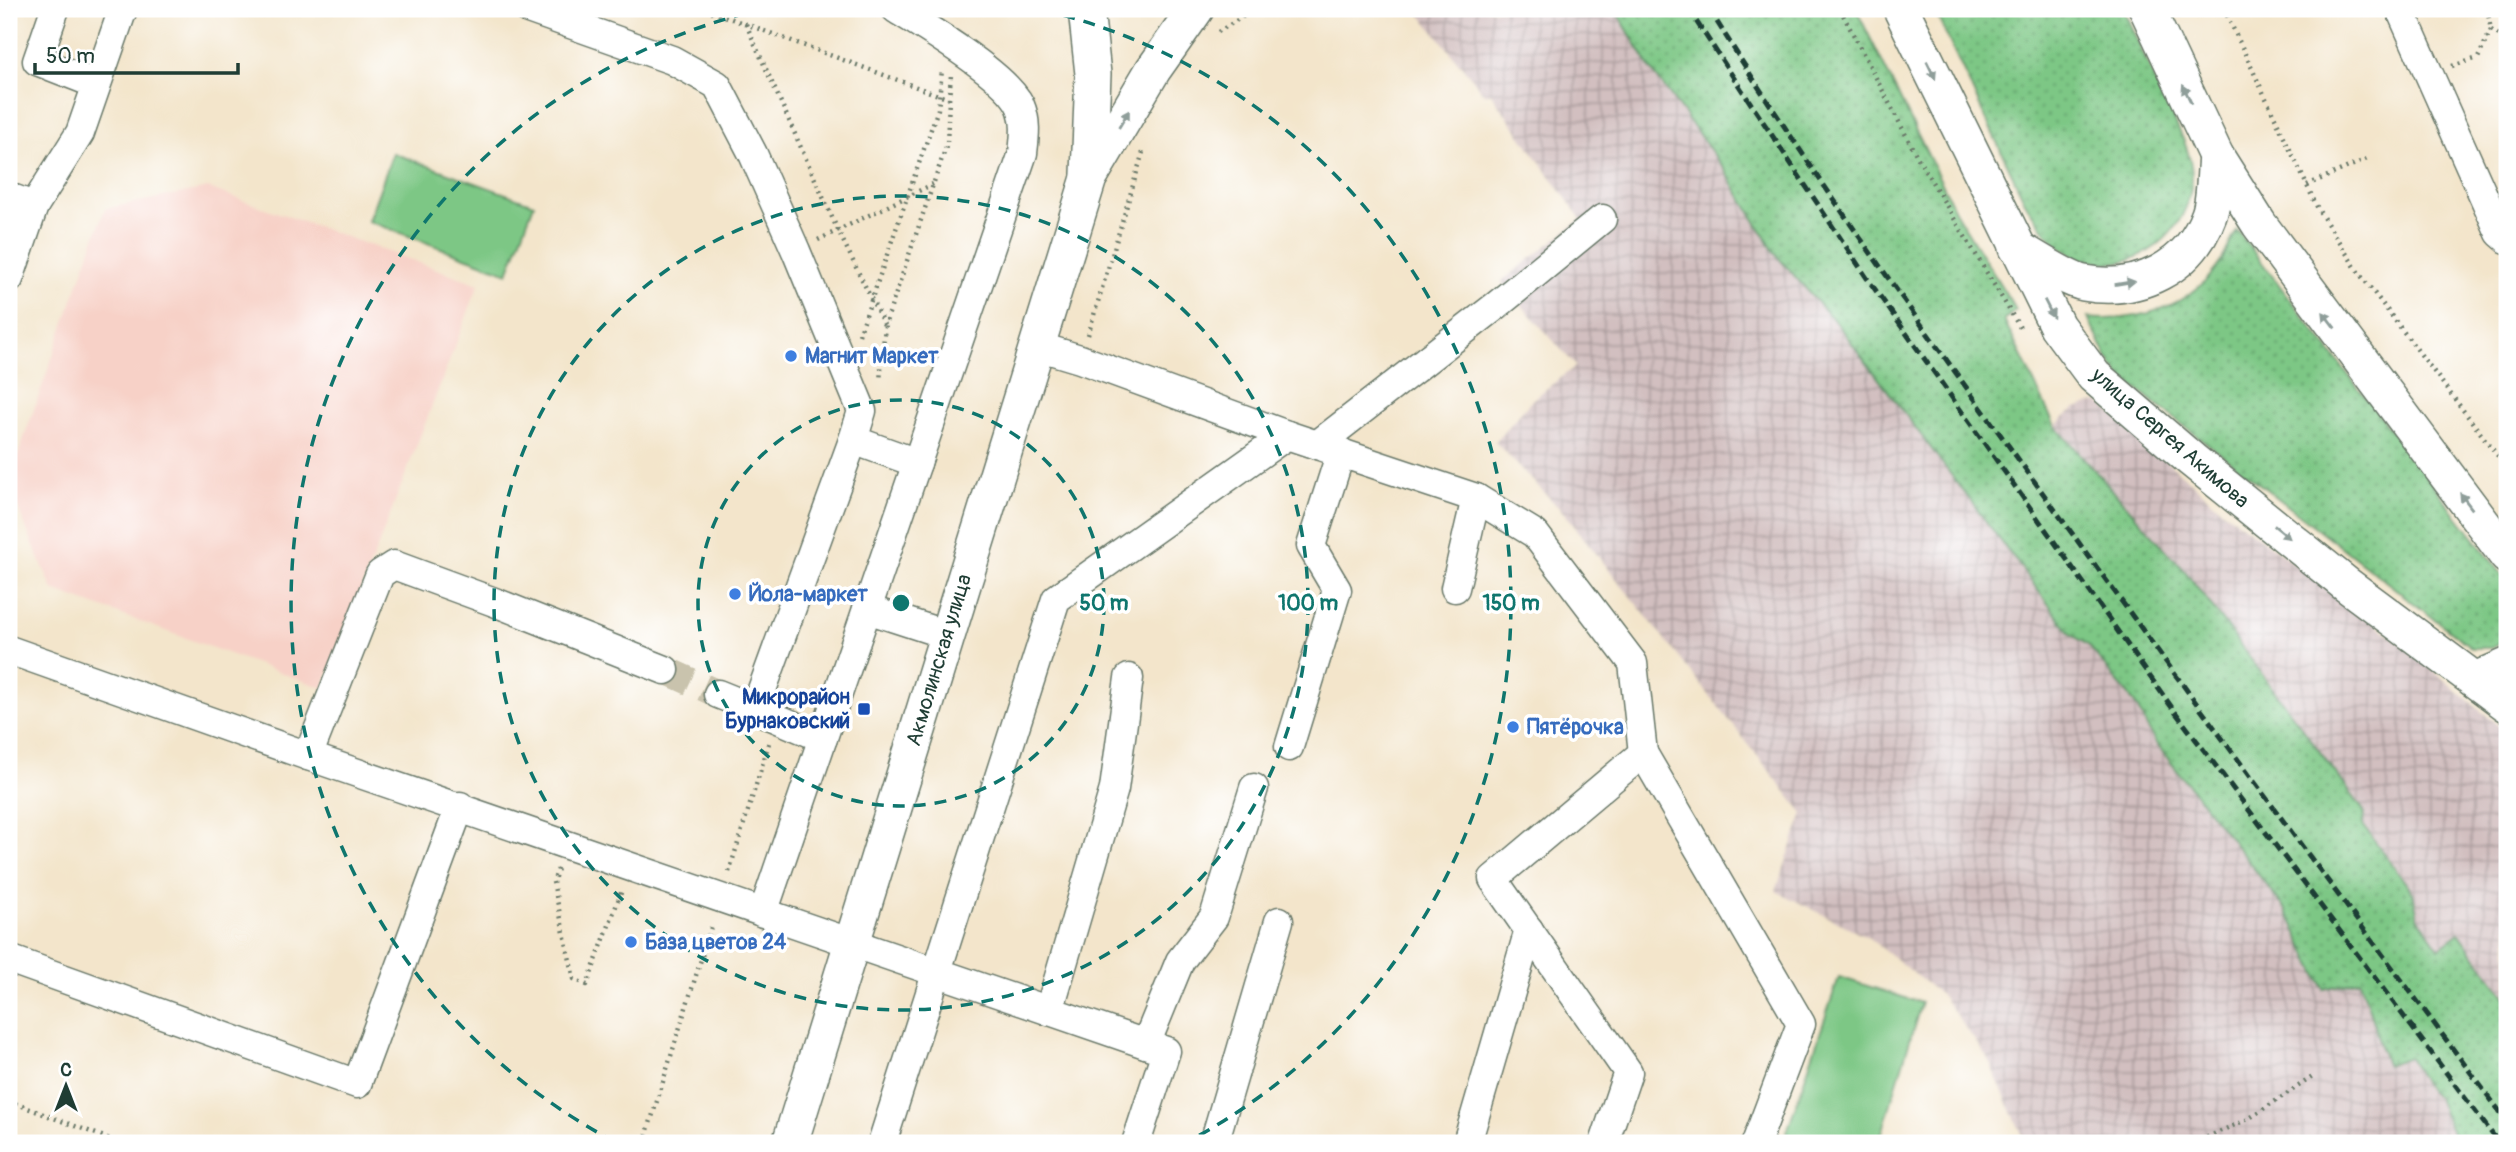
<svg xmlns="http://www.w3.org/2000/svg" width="2516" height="1152" font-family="Pangolin,sans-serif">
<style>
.built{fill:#f7d1c7}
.industrial{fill:url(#industrial-grid)}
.grass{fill:url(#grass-dots);stroke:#4e825c;stroke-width:2}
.garden{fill:#7dc785;stroke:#4e825c;stroke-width:2}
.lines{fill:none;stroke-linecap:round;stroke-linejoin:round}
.minor-tunnel{stroke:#c9c3ad;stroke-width:28;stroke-dasharray:28 14;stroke-linecap:butt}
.minor-casing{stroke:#697869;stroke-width:31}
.major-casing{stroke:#697869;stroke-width:38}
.path{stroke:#697869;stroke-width:4.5;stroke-dasharray:2 5;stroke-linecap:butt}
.minor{stroke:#fff;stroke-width:28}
.major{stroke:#fff;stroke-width:35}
.rail{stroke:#1f3d34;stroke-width:5;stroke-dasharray:10 5;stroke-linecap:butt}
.oneway{fill:#8f9e9a}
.ring{fill:none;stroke:#0f766e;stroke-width:3.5;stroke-dasharray:12 9}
.shop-dot{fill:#3f7fe0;stroke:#fff;stroke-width:2.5}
.transit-dot{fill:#1a4fb4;stroke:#fff;stroke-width:2.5}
.labels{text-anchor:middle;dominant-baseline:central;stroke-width:7;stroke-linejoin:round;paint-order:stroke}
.shop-label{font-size:21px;font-weight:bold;fill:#366cbe;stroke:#fff;text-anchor:start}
.street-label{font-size:21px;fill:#1f3d34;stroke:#fff}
.transit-label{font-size:21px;font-weight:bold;fill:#164399;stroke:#fff;text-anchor:end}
.centre{fill:#0f766e;stroke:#fff;stroke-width:3.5}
.ring-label{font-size:21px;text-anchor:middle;font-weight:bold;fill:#0f766e;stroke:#fff;stroke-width:7;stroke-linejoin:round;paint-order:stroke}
</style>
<defs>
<pattern id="industrial-grid" width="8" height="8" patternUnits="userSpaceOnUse" patternTransform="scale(1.75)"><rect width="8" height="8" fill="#d2bfc0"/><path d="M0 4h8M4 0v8" fill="none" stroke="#aa9c9d"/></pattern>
<pattern id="grass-dots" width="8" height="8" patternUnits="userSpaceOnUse" patternTransform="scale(1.75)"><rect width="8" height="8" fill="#7dc785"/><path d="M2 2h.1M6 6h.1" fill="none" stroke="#66a36e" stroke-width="1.8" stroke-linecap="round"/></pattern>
</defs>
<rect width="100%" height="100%" fill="#fff"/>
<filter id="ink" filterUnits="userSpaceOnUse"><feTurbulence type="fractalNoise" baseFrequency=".0143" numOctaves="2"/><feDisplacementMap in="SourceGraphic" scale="14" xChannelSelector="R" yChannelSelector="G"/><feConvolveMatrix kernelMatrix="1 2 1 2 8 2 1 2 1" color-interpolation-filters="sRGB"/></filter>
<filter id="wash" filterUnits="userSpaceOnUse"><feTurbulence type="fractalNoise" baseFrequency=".00686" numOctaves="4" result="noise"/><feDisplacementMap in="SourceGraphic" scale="28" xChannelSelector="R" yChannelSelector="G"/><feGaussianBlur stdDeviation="1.57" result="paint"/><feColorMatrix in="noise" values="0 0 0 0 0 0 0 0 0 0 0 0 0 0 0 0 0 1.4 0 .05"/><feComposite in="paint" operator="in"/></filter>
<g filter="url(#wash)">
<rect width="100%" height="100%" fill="#f3e5cb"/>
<path class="built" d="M208 188 479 284 323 688 53 590 9 488V480L105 209Z"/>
<g class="industrial">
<path d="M1416 9H1615L1650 68 1723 167 1776 255 1838 325 2071 634 2089 646 2134 702 2155 742 2286 910 2324 989 2360 980 2387 1065 2409 1056 2426 1087 2438 1098 2456 1143H2026L1987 1057 1942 996 1868 937 1776 891 1803 813 1564 513 1495 442 1533 399 1576 366 1501 282 1581 219 1490 92 1485 95Z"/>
<path d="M2099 402 2225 512 2398 641 2507 733V999L2459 933 2439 949 2418 917 2413 893 2363 824 2364 811 2185 571 2055 426 2075 408Z"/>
</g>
<g class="grass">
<path d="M1615 9H1856L1958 216 2016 310 2004 320 2055 426 2185 571 2364 811 2363 825 2413 893 2418 917 2439 948 2459 933 2507 999V1143H2456L2438 1098 2426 1087 2409 1057 2386 1065 2360 980 2324 989 2286 910 2155 742 2134 702 2089 646 2071 634 1838 325 1776 255 1723 167 1650 68Z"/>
<path d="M1934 9H2123C2137 40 2151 71 2165 102 2176 124 2192 151 2192 177 2191 233 2135 278 2080 258 2056 250 2041 226 2027 206Z"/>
<path d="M2237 230 2503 576 2507 584V640L2492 648H2472L2121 377 2107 357 2088 318C2139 323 2193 306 2222 260 2227 250 2232 240 2237 230Z"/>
</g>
<g class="garden">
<path d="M393 153 534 204 508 273 368 221Z"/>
<path d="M1839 977 1921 1003 1879 1143H1783Z"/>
</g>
</g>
<g filter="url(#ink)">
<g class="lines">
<path class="minor-tunnel" d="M665 670 718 694"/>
<defs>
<g id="minor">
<path d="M55 9 37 61 96 84"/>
<path d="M528 9 672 60 717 85 753 154 796 251 862 411 853 440 755 709 823 738"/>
<path d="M2400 9 2500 233 2507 239"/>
<path d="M9 197 34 206"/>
<path d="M9 279 34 206 80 133 123 9"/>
<path d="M1037 346 1080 359 1287 435"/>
<path d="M853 440 917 463"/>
<path d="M1317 445 1497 305 1602 219"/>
<path d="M1476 498 1535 534 1633 663 1643 753"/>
<path d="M867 609 947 635"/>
<path d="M9 650 308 756 1166 1051 1136 1143"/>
<path d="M718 694 755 709"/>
<path d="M1289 747 1337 590 1311 546 1341 452"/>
<path d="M308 756 380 574 394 565 497 603 665 670"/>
<path d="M763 913 1023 153C1025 136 1027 121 1020 105 1006 75 925 27 896 9"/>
<path d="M9 959 357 1084 460 806"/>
<path d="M1049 1011 1114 789 1129 678"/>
<path d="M1146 1044 1180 961 1214 917 1254 788"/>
<path d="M882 1143 1056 599 1287 435 1476 498 1455 588"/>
<path d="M1214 1143 1279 921"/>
<path d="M1467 1143 1529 930"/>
<path d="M1604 1143 1628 1072 1493 879 1643 753 1801 1024 1756 1143"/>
</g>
<g id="major">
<path d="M1086 9 1093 74 1089 174"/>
<path d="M1901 9 2057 326 2094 376 2192 460 2347 585 2507 704"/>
<path d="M2147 9 2216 156 2259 224 2507 556"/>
<path d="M2017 248C2034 257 2067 280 2084 283 2138 293 2190 268 2209 215 2215 198 2214 174 2216 156"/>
<path d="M2475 680 2507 666"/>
<path d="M790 1143 1089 178 1153 70 1196 9"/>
</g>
</defs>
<use href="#minor" class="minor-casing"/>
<use href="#major" class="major-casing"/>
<g class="path">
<path d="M705 9 949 99 947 144 885 325 880 381"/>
<path d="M1840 9 1920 162 2022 331"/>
<path d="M2224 9 2319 211 2359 273 2507 468"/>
<path d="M746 24 835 224 884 325"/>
<path d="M2491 30 2507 40"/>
<path d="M1218 32 1255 9"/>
<path d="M2452 66 2478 58 2491 30 2487 9"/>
<path d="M949 99 951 75"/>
<path d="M2307 185 2367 159"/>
<path d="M818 240 933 184"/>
<path d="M859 335 938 109 942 70"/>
<path d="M1088 335 1143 152"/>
<path d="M558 869 553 882 574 979 587 985 622 890"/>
<path d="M729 872 769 743"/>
<path d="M9 1101 120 1143"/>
<path d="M644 1143 712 924"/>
<path d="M2194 1143 2248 1119 2314 1076"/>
</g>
<use href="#minor" class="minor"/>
<use href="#major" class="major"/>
<g class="rail">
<path d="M1688 9 1867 278 2173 709 2499 1143"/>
<path d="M1709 9C1808 169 1918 321 2029 474 2186 691 2346 906 2507 1121"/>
</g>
</g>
<defs><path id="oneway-solid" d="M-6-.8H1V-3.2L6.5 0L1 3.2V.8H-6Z" transform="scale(1.75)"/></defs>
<g class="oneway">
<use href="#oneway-solid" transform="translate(1931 70) rotate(64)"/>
<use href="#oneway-solid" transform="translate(2187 94) rotate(-115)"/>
<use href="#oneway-solid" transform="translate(1124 119) rotate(-59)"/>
<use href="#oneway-solid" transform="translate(2125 283) rotate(-9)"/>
<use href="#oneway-solid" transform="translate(2049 309) rotate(63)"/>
<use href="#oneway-solid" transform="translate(2329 320) rotate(-127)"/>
<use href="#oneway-solid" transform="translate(2466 501) rotate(-127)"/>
<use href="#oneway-solid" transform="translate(2282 532) rotate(39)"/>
</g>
</g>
<g class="ring">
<circle cx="901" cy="603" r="203"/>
<circle cx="901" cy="603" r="407"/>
<path d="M615 1142A610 610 0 0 1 759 10M1043 10A610 610 0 0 1 1187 1142"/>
</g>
<g class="shop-dot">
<circle cx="791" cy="356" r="7"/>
<circle cx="735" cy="594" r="7"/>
<circle cx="1513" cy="727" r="7"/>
<circle cx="631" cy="942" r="7"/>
</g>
<rect class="transit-dot" x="857" y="702" width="14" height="14" rx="3.5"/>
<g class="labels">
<g class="shop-label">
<text x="805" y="356">Магнит Маркет</text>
<text x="749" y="594">Йола-маркет</text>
<text x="1527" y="727">Пятёрочка</text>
<text x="645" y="942">База цветов 24</text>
</g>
<g class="street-label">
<text transform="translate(2170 438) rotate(41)">улица Сергея Акимова</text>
<text transform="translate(939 660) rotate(-73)">Акмолинская улица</text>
</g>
<g class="transit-label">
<text x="850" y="697">Микрорайон<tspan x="850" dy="24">Бурнаковский</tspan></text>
</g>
</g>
<circle cx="901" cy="603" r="10" class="centre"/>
<g class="ring-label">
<text x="1104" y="610">50 m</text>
<text x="1308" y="610">100 m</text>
<text x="1511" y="610">150 m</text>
</g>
<rect width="2516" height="1152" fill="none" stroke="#fff" stroke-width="35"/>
<g transform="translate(66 1086)" stroke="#ffffff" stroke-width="5" paint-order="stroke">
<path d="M0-5L12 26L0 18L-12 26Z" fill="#1f3d34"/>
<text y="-10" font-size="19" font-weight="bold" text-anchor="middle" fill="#1f3d34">С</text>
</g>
<path d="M35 63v10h203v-10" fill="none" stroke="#1f3d34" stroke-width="3.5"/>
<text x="46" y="63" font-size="21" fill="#1f3d34" stroke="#ffffff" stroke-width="5" paint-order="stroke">50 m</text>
</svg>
